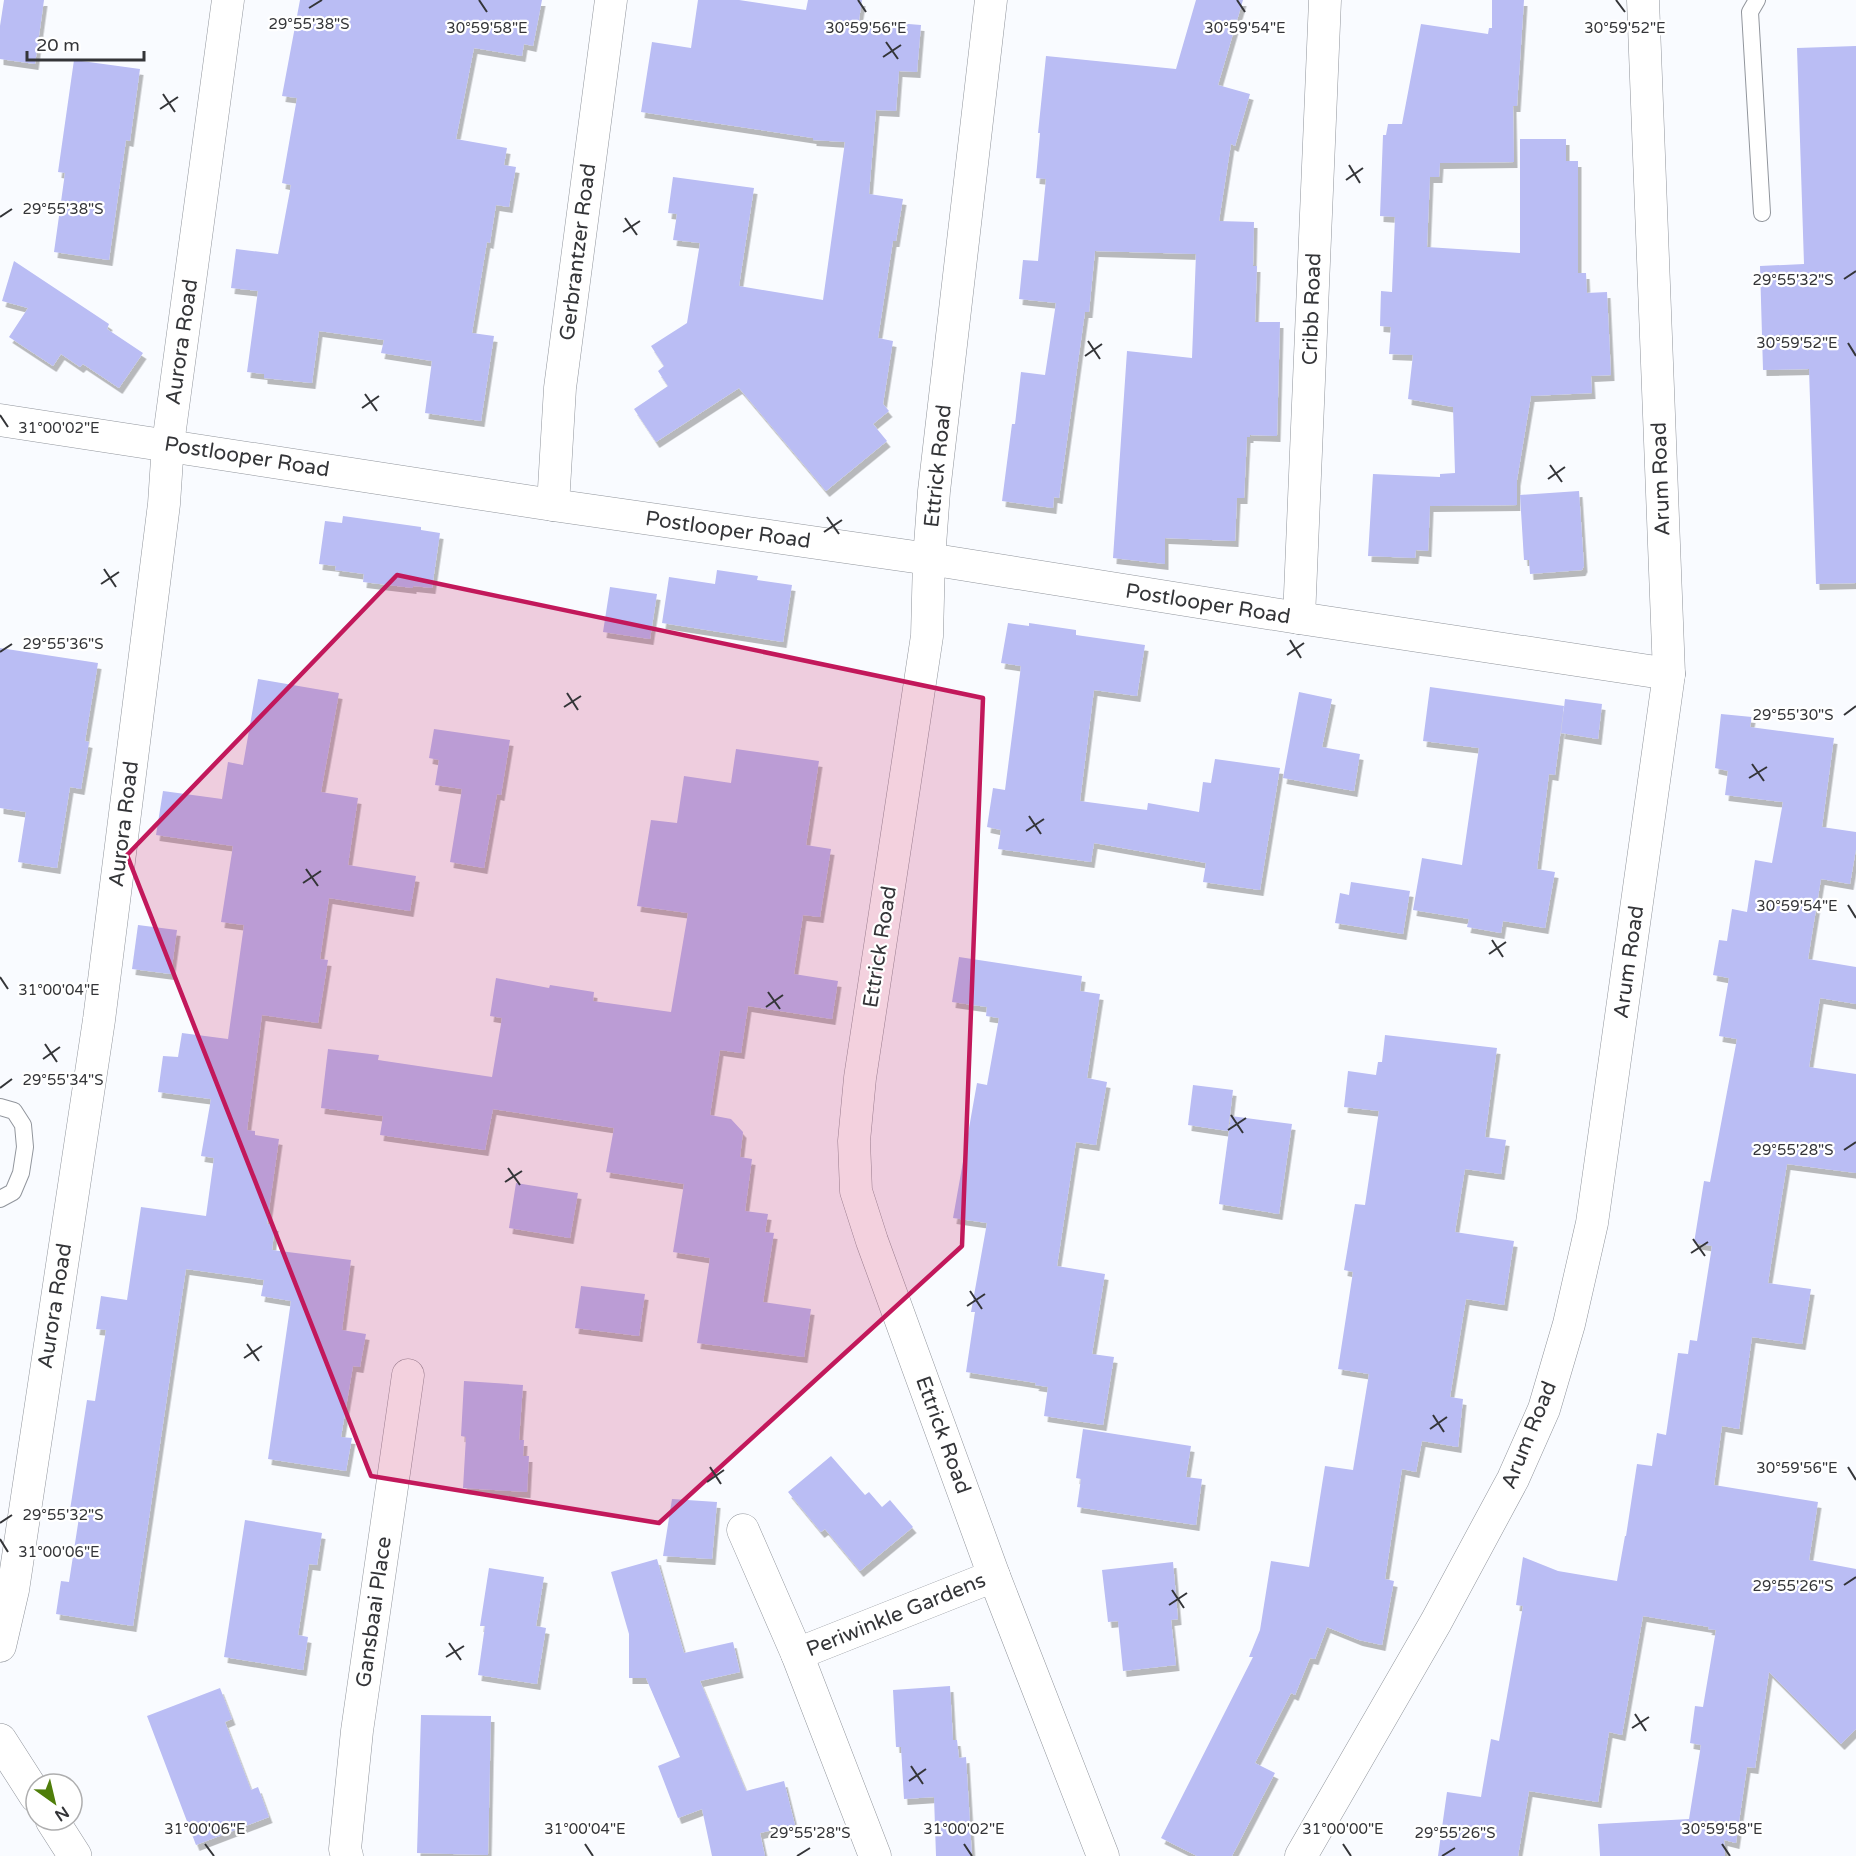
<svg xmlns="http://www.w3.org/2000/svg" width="1856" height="1856" font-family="'Varela Round',sans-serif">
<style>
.building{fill:#babdf4;filter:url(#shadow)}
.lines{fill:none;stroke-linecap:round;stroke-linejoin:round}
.lane-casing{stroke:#91959c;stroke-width:18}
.street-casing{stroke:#91959c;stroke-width:33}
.secondary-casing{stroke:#91959c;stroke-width:34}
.lane{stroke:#fff;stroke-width:16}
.street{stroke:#fff;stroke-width:32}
.secondary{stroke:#fff;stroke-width:33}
.marked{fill:#c2185b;fill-opacity:0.2;stroke:#c2185b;stroke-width:4.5;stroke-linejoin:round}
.ticks{fill:none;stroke:#343538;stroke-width:2}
.labels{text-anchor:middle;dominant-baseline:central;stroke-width:4.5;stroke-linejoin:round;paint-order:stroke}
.street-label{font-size:21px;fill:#343538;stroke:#fff}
.ticks-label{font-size:15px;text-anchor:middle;fill:#343538;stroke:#fff;stroke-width:4.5;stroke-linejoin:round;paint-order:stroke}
</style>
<defs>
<filter id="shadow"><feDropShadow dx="3.5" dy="6" stdDeviation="0" flood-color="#0004"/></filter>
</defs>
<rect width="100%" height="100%" fill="#f9fbff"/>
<g class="building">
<path d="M4 0H44L35 64 0 59V26Z"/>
<path d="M300 0H542L533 46 524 44 522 56 474 48 456 139 507 148 504 165 516 167 509 207 496 205 490 243 487 242 472 333 494 336 481 421 425 413 432 361 381 353 384 340 319 331 312 383 264 378V374L247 372 258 291 231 288 236 249 278 254 291 185 282 183 297 98 282 96Z"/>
<path d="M698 0H739L806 10 808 0H862L859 20 921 25 917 72 899 71 896 111 876 110 869 194 903 199 896 241H893L878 338 893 341 883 404 889 411 873 424 887 441 826 491 739 388 656 442 634 409 668 386 658 371 664 366 651 346 687 323 700 243 673 240 677 214 668 213 673 177 754 188 739 286 823 300 845 142 813 140V138L641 112 652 42 691 48Z"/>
<path d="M1196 0H1243L1218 85 1250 94 1235 146 1231 144 1219 221 1254 222 1253 266H1257L1255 322H1280L1277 436 1250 435V437H1247L1244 498H1237L1235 541 1165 538V564L1113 558 1127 351 1192 358 1196 254 1095 251 1089 312H1085L1059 498 1054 497 1053 508 1002 501 1012 424H1015L1021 372 1045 375 1056 303 1019 299 1023 260 1038 261 1046 179 1036 178 1040 133H1038L1046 56 1176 69Z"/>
<path d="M1492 0H1524L1517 106H1513L1514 162 1440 163 1439 177H1430L1427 247 1520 253V139H1566V161H1578V273H1586L1587 293 1607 292 1611 375 1591 376 1592 393 1531 396 1517 480V505L1430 506 1428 551 1416 550 1415 558 1368 556 1373 474 1440 477V474L1455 473 1453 407 1408 399 1413 355 1389 354 1391 327 1380 326 1381 291 1392 292 1395 217 1380 216 1383 135H1386L1388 124H1402L1421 24 1488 34 1489 28H1492Z"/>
<path d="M1856 46V583L1816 584 1809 369 1763 370 1760 266 1804 264 1797 48Z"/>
<path d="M74 60 140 69 130 141 126 140 109 260 54 252 65 173 58 172Z"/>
<path d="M14 261 109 324 107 329 143 353 119 388 83 364 80 367 61 354 53 366 9 337 28 308 2 301Z"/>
<path d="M1579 491 1584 566 1582 570 1530 574 1529 560H1524L1520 495Z"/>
<path d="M343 516 421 527V530L440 533 432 588 413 586V588L363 582 364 574 335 570 336 566 319 564 325 521 342 523Z"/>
<path d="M717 570 758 576 757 580 792 585 783 642 662 623 669 577 715 584Z"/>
<path d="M610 587 657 594 650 639 603 632Z"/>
<path d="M1008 623 1029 626V623L1076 630V635L1145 645 1137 696 1094 690 1080 801 1147 810 1148 803 1199 812 1203 782 1211 783 1215 759 1280 768 1260 890 1203 882 1206 863 1094 843 1091 862 998 849 1001 830 987 827 993 788 1005 790 1021 666 1001 663Z"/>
<path d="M0 648 98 663 85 741 89 742 81 789 70 787 57 868 18 862 26 812 0 808Z"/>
<path d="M258 679 339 693 321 792 358 798 348 865 416 876 410 911 329 898 320 959 328 960 318 1023 262 1015 247 1130 255 1131V1135L279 1139 267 1224 275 1225 272 1250 351 1260 342 1330 366 1334 360 1367 353 1366 341 1437 352 1438 346 1471 268 1459 291 1301 261 1296 264 1280 186 1269 133 1626 56 1614 61 1581 69 1582 80 1511 70 1510 87 1400 95 1401 106 1330 96 1329 101 1296 127 1300 141 1207 206 1216 214 1158 201 1156 211 1099 158 1092 163 1056 178 1057 182 1033 228 1039 244 925 221 922 233 846 156 835 163 791 222 799 228 762 243 765Z"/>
<path d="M1430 687 1564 706 1555 775 1549 774 1537 869 1555 872 1545 928 1503 921 1501 933 1467 927 1469 919 1413 910 1422 858 1462 865 1479 748 1423 741Z"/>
<path d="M1299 692 1332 699 1322 747 1360 754 1354 791 1283 778Z"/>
<path d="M1565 699 1602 704 1598 739 1561 733Z"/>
<path d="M1721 714 1752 717 1750 727 1834 738 1822 827 1856 832V849L1850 884 1821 879 1808 959 1856 967V1004L1820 998 1809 1067 1856 1074V1173L1787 1164 1768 1283 1811 1289 1802 1344 1752 1337 1739 1429 1722 1426 1714 1485 1818 1502 1809 1560 1856 1569V1729L1841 1744 1769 1672 1755 1768 1747 1767 1736 1843 1724 1840 1725 1856H1600L1598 1824 1689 1819 1701 1745 1690 1743 1695 1706 1703 1707 1716 1630 1708 1629 1709 1627 1643 1616 1622 1735 1609 1732 1598 1802 1529 1791 1518 1856H1438L1447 1792 1481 1797 1491 1739 1499 1741 1523 1606 1516 1605 1523 1557 1558 1571 1617 1581 1625 1536H1626L1637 1464 1652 1466 1657 1433 1666 1435 1678 1353 1688 1354 1690 1340 1697 1341 1712 1246 1694 1243 1704 1181 1710 1182 1737 1039 1719 1036 1729 978 1713 975 1719 940 1727 941 1732 909 1747 912 1755 860 1772 863 1783 802 1725 795 1728 771 1715 768Z"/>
<path d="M434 729 510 740 501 795 497 794 484 868 450 862 462 789 435 785 439 760 429 758Z"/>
<path d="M736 749 819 761 806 845 831 849 820 917 803 915 794 974 838 981 832 1019 748 1006 741 1053 720 1050 710 1115 731 1119 743 1132 740 1157 752 1159 745 1211 768 1214 765 1232 774 1233 763 1302 811 1309 804 1357 697 1343 710 1258 673 1252 684 1184 606 1172 614 1128 493 1109 485 1150 380 1135 383 1116 321 1108 328 1049 379 1055 378 1060 492 1077 502 1018 490 1016 496 978 549 988 550 985 594 992 593 1001 671 1012 688 913 637 906 651 820 677 823 684 776 731 783Z"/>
<path d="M1351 882 1410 891 1403 934 1335 923 1340 893 1349 895Z"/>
<path d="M138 925 177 930 171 974 132 969Z"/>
<path d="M959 957 1082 976 1080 991 1100 994 1087 1078 1107 1082 1096 1145 1076 1142 1057 1266 1105 1274 1092 1354 1114 1357 1103 1425 1044 1416 1048 1387 1035 1385 1036 1383 966 1372 975 1312H971L987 1223 953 1218 977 1083 987 1085 999 1018 986 1016 987 1007 952 1002Z"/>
<path d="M1385 1035 1497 1048 1485 1137 1506 1140 1501 1174 1465 1169 1455 1232 1514 1241 1504 1305 1466 1299 1450 1397 1463 1399 1458 1447 1422 1441 1416 1472 1402 1469 1385 1579 1394 1581 1382 1645 1359 1640 1327 1627 1315 1659 1310 1658 1295 1695 1291 1693 1255 1763 1275 1773 1232 1856H1197L1161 1838 1253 1657H1249L1260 1630 1271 1561 1309 1567 1325 1466 1353 1470 1369 1374 1338 1369 1353 1272 1344 1270 1355 1204 1365 1205 1379 1111 1344 1107 1348 1071 1376 1075 1378 1062H1382Z"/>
<path d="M1193 1085 1233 1090 1228 1131 1188 1125Z"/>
<path d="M1231 1116 1292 1124 1279 1214 1219 1204Z"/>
<path d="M516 1183 578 1193 570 1238 509 1228Z"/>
<path d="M581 1286 645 1294 639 1336 575 1328Z"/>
<path d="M464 1381 523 1385 519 1440H524L523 1456H529L527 1492 463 1488 466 1437 461 1436Z"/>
<path d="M1083 1429 1191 1446 1186 1477 1202 1479 1196 1525 1077 1507 1081 1479 1076 1478Z"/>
<path d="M831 1456 865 1495 869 1492 882 1507 890 1500 913 1527 860 1571 825 1529 821 1532 788 1492Z"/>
<path d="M672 1499 717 1502 712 1559 663 1556Z"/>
<path d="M245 1520 322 1533 317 1565 309 1564 298 1635 308 1637 303 1670 224 1657Z"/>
<path d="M657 1559 684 1653 733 1642 740 1672 700 1681 746 1791 784 1781 795 1825 760 1833 765 1856H712L702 1809 678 1818 658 1766 680 1757 646 1678H629V1634L611 1572Z"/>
<path d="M1173 1562 1178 1619 1171 1620 1176 1665 1123 1671 1118 1621 1108 1622 1102 1570Z"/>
<path d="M489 1568 544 1577 536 1626 546 1628 537 1684 478 1675 485 1626H480Z"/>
<path d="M950 1686 953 1740H957L959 1758 966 1757 972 1856H936L934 1797 904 1799 901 1747H896L893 1690Z"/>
<path d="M220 1688 232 1719 225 1722 251 1790 258 1787 269 1817 196 1845 147 1716Z"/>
<path d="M421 1715 491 1716 488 1855 417 1853Z"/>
</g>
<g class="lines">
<defs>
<g id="lane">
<path d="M1757 0 1750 12 1762 213"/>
<path d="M0 1107 14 1111 23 1125 25 1147 21 1173 13 1192 0 1199"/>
</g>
<g id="street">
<path d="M991 0 934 491 929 559 927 636 860 1078 854 1141 856 1191 872 1241 994 1576 1103 1856"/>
<path d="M0 420 553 505 929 559 1299 618 1669 674"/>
<path d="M553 505 560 388 611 0"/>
<path d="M1299 618 1325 0"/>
<path d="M743 1530 797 1654 875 1856"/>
<path d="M0 1646 13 1590 99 1020 164 504 168 444 228 0"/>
<path d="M797 1654 994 1576"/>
<path d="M347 1856 345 1849 357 1731 408 1375"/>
<path d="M1301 1856 1436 1622 1513 1479 1544 1409 1569 1324 1592 1223 1669 674 1643 0"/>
</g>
<g id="secondary">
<path d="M0 1740 36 1796"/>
<path d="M52 1820 75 1856"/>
</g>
</defs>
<use href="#lane" class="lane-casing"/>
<use href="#street" class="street-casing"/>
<use href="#secondary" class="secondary-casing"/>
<use href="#lane" class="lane"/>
<use href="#street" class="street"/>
<use href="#secondary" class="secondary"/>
</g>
<path class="marked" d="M397 575 983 698 962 1246 659 1523 371 1476 127 855Z"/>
<path class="ticks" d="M479 0 487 12M858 0 866 12M1237 0 1245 12M1616 0 1625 12M309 8 322 0M886 42 898 59M883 57 901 45M163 94 175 112M160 109 178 97M1349 165 1360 183M1346 180 1363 168M0 217 12 209M625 218 637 235M623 232 640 221M1844 279 1856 271M1088 341 1100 359M1848 343 1856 356M1085 356 1102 344M365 394 377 411M362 408 379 396M0 415 8 427M1550 465 1562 482M1548 479 1565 467M827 517 839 534M824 532 842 520M104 569 116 587M101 584 119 572M1290 640 1301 658M0 652 12 644M1287 655 1304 643M567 693 578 710M564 707 581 696M1844 715 1856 706M1752 764 1764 781M1749 778 1767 767M1029 816 1041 834M1026 831 1044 819M306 869 318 886M303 883 321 871M1848 905 1856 918M1492 940 1503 957M1489 954 1506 942M0 977 8 989M768 992 780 1009M766 1007 783 995M45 1044 57 1062M43 1059 60 1047M0 1088 12 1079M1231 1115 1243 1133M1228 1130 1246 1118M1844 1150 1856 1142M508 1168 520 1185M505 1182 522 1171M1693 1239 1705 1256M1691 1253 1708 1242M970 1291 982 1309M967 1306 985 1294M247 1344 259 1361M244 1358 262 1346M1433 1415 1444 1432M1430 1429 1447 1417M710 1467 721 1484M1848 1467 1856 1480M707 1482 724 1470M0 1523 12 1515M0 1539 8 1552M1844 1585 1856 1577M1172 1590 1184 1608M1169 1605 1187 1593M449 1643 461 1660M446 1657 464 1646M1635 1714 1646 1731M1632 1728 1649 1717M911 1766 923 1784M909 1781 926 1769M205 1844 214 1856M585 1844 593 1856M964 1844 972 1856M1343 1844 1351 1856M1722 1844 1730 1856M797 1856 810 1848M1442 1856 1455 1848"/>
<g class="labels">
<g class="street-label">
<text transform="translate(578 252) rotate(-83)">Gerbrantzer Road</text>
<text transform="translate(1312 309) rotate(-88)">Cribb Road</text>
<text transform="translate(182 342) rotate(-82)">Aurora Road</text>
<text transform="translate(247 457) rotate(9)">Postlooper Road</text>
<text transform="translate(938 466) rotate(-84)">Ettrick Road</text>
<text transform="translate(1661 479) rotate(-92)">Arum Road</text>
<text transform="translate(728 530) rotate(8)">Postlooper Road</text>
<text transform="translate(1208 604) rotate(9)">Postlooper Road</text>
<text transform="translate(124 824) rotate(-83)">Aurora Road</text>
<text transform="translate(880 947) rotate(-81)">Ettrick Road</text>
<text transform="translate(1629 962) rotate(-82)">Arum Road</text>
<text transform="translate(55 1306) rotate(-81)">Aurora Road</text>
<text transform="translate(943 1435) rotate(70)">Ettrick Road</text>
<text transform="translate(1529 1435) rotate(-68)">Arum Road</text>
<text transform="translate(374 1612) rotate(-82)">Gansbaai Place</text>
<text transform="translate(896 1615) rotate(-22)">Periwinkle Gardens</text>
</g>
</g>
<g class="ticks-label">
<text x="309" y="29">29°55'38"S</text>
<text x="1625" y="33">30°59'52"E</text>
<text x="487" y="33">30°59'58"E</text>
<text x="866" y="33">30°59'56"E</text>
<text x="1245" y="33">30°59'54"E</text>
<text x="63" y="214">29°55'38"S</text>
<text x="1793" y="285">29°55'32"S</text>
<text x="1797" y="348">30°59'52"E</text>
<text x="59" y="433">31°00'02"E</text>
<text x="63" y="649">29°55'36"S</text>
<text x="1793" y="720">29°55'30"S</text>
<text x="1797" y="911">30°59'54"E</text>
<text x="59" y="995">31°00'04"E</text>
<text x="63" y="1085">29°55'34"S</text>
<text x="1793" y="1155">29°55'28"S</text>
<text x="1797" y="1473">30°59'56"E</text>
<text x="63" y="1520">29°55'32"S</text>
<text x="59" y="1557">31°00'06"E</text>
<text x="1793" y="1591">29°55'26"S</text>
<text x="205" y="1834">31°00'06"E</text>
<text x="585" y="1834">31°00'04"E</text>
<text x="964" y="1834">31°00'02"E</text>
<text x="1343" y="1834">31°00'00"E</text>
<text x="1722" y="1834">30°59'58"E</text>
<text x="810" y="1838">29°55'28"S</text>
<text x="1455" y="1838">29°55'26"S</text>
</g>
<g transform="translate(54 1802) rotate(146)"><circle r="28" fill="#ffffff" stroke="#aeaeaf" stroke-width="1.5"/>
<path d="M0-4.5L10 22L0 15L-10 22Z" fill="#4f7e0a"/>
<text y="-9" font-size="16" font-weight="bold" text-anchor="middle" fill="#343538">N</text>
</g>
<path d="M27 51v9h117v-9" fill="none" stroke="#343538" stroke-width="3"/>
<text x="36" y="51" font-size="18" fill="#343538" stroke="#ffffff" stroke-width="4.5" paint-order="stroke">20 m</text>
</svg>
